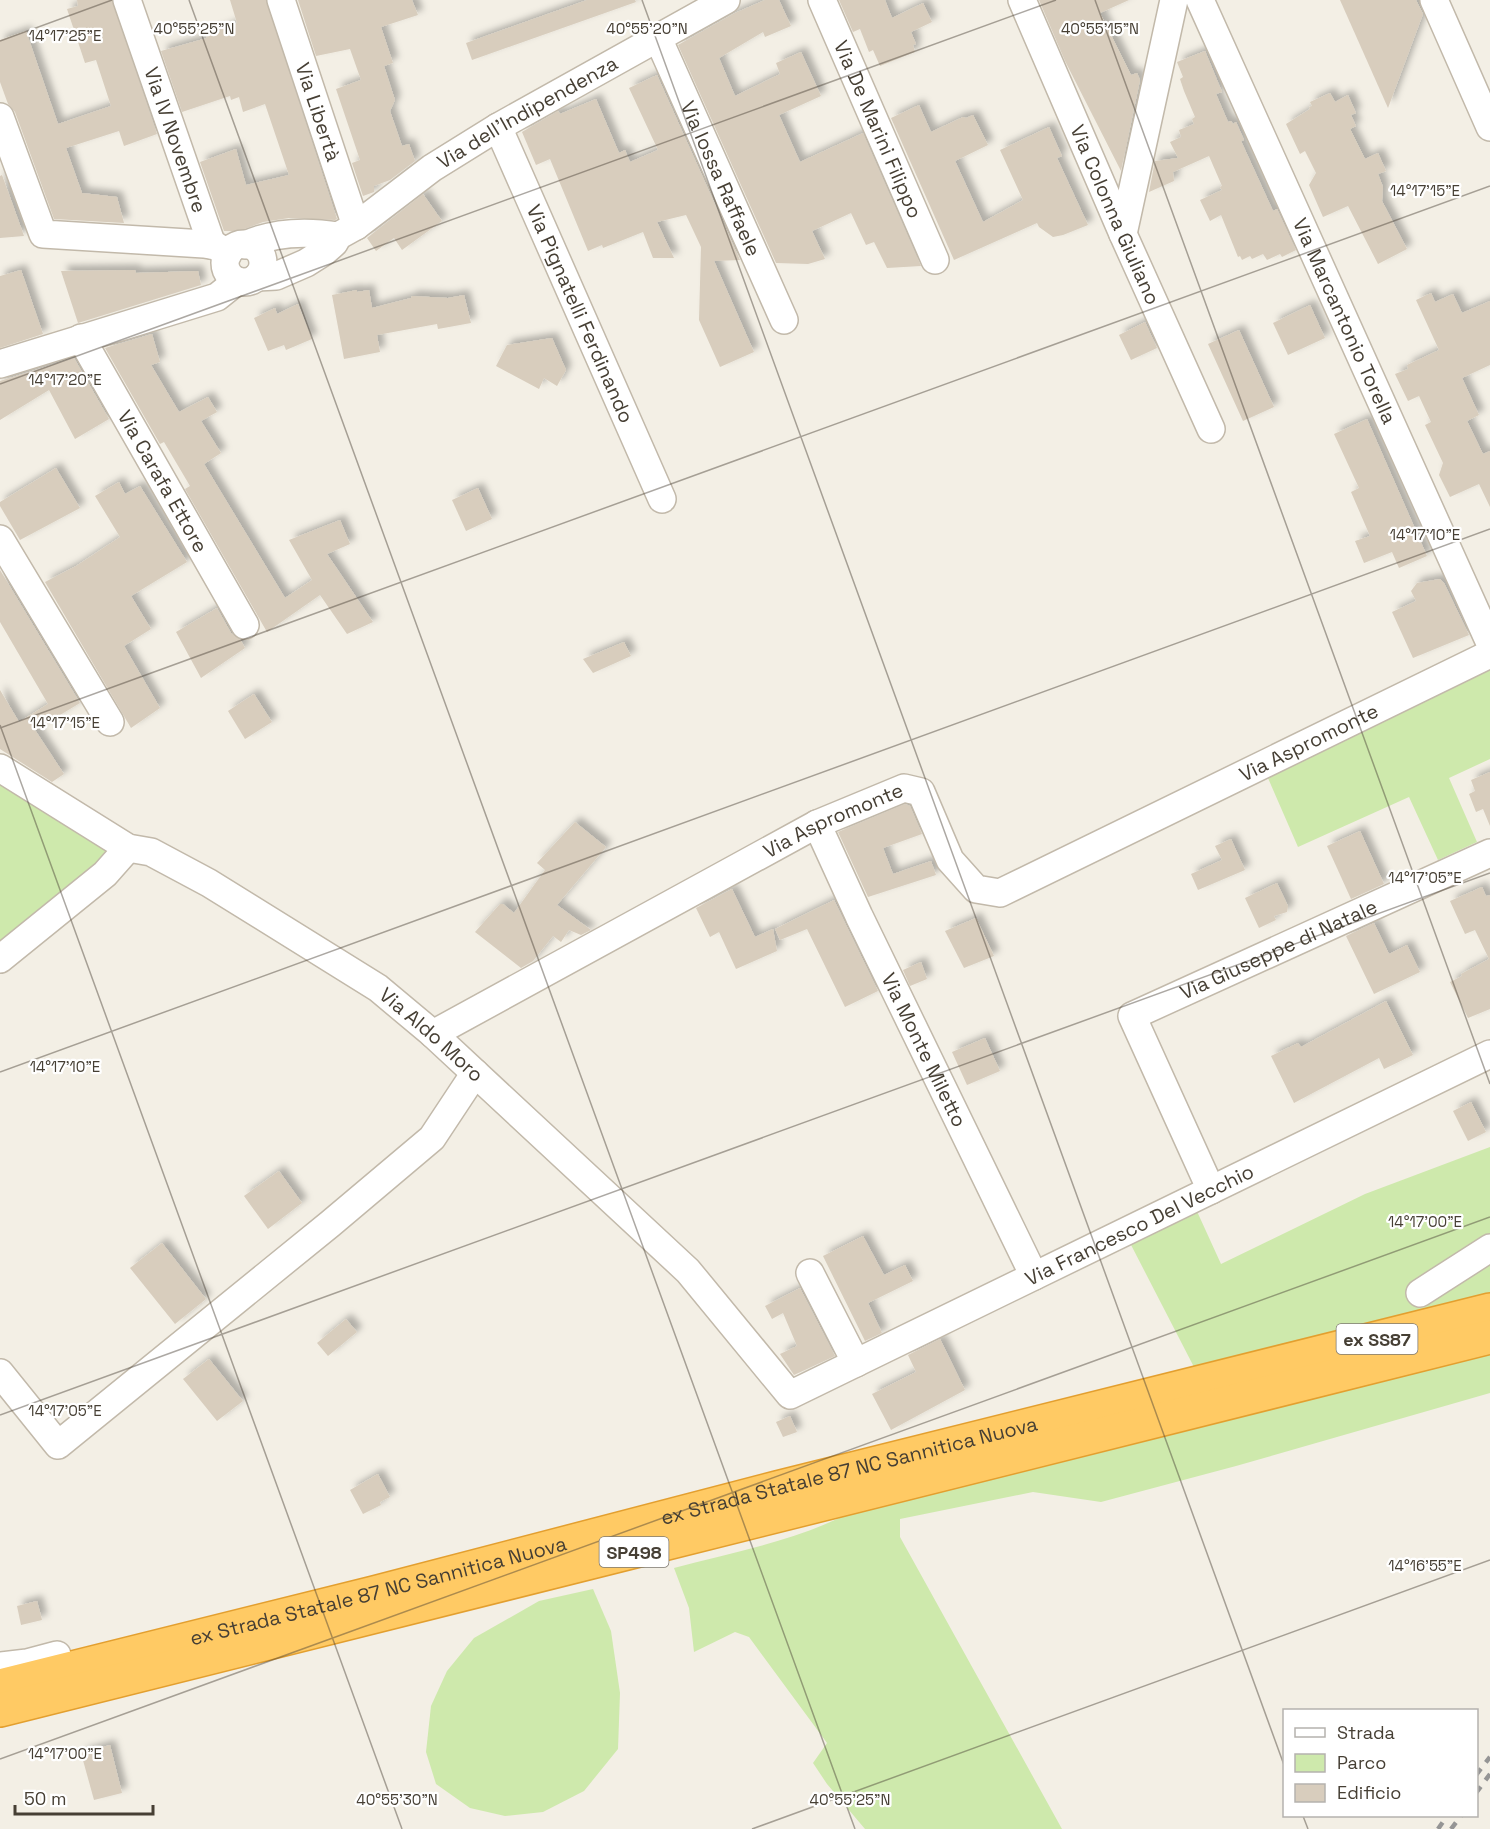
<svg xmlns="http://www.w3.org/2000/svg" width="1490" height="1829" font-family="'Space Grotesk',sans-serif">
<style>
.green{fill:#cee9ac}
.building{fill:#d8cdbd;filter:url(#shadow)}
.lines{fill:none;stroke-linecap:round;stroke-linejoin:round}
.minor-casing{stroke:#c2b9aa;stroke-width:30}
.highway-casing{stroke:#e39f2f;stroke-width:36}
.minor{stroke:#fff;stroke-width:27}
.highway{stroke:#ffca64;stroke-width:33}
.rail{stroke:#959595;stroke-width:4.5;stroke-dasharray:8 8;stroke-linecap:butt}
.ticks{fill:none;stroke:#463f34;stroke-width:1.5;stroke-opacity:0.45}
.labels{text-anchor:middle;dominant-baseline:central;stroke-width:4.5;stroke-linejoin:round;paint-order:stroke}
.shield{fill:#fff;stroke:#7e7971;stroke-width:1.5}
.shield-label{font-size:18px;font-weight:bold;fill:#463f34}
.street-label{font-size:20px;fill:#463f34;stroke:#fff}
.ticks-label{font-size:15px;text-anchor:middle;fill:#463f34;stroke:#fff;stroke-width:4.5;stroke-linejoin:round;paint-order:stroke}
</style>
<defs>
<filter id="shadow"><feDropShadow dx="5.5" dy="-5.5" stdDeviation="3" flood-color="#0004"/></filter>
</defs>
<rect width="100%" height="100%" fill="#f3efe5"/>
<g class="green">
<path d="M1490 668V759L1449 778 1477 842 1438 860 1409 797 1298 847 1264 769Z"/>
<path d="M0 780 107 844 105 856 0 942Z"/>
<path d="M1490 1147V1393L1236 1466 1101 1502 1033 1492 900 1519V1537L1062 1829H865L827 1784 813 1763 827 1743 749 1637 735 1632 694 1652 689 1608 674 1568C734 1552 800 1540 855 1510L1195 1369 1129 1241 1195 1207 1221 1264 1365 1194Z"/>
<path d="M593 1589 611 1631 620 1693 618 1749 584 1791 543 1812 505 1816 470 1808 436 1784 426 1752 431 1706 447 1671 474 1638 539 1601Z"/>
</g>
<g class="building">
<path d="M77 0H112L157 134 124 146 119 131 66 148 82 193 117 197 124 223 54 219 15 112 8 104 0 82V40L26 31 58 124 111 106 96 60 85 63 67 9 78 6Z"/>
<path d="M230 0H266L337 219 335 220 289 218 263 222 239 231H224L200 162 236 149 246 185 289 175 265 104 243 112 239 97 231 100 230 96 182 112 161 51 207 38 206 36 237 23Z"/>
<path d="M298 0H412L418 15 381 27 393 63 384 66 395 100 390 111 402 146 409 144 415 161 390 180 374 186V192L363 196 352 163 360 160 336 89 361 80 350 49 316 56Z"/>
<path d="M587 0H635L636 2 472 60 466 43Z"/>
<path d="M765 0H779L791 26 765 37 763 32 719 58 735 96 780 74 776 63 801 52 821 96 779 115 800 162 863 133 921 266 887 268 874 242 866 245 851 213 812 231 825 259 808 264 776 263 678 45 735 13Z"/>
<path d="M839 0H885L892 18 923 3 932 22 911 32 916 44 913 45 915 52 880 66 873 50 869 52 860 29 853 32Z"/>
<path d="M1039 0H1129L1100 13 1131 75 1137 73 1140 80 1121 171 1065 61Z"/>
<path d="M1340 0H1416L1423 14 1388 108Z"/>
<path d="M1205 51 1222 92 1216 94 1228 122 1231 121 1233 124 1236 122 1244 140 1241 141 1273 211 1277 209 1296 250 1282 257 1280 254 1267 260 1263 254 1252 259 1250 256 1242 260 1240 256 1238 257 1221 215 1210 221 1200 200 1222 190 1220 187 1222 186 1209 156 1173 172 1174 181 1149 192 1155 161 1178 158 1170 142 1181 137 1179 130 1194 124 1192 119 1195 117 1184 91 1180 79 1183 77 1177 62Z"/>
<path d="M657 75 740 260 714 261 754 352 720 367 699 320 701 247 686 215 657 222 674 258H653L643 232 603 248 602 245 588 251 550 159 536 165 522 132 558 111 560 114 596 99 619 153 625 150 630 162 658 150 629 88Z"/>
<path d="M1330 93 1335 102 1348 95 1356 113 1351 115 1356 126 1350 129 1365 159 1378 153 1386 171 1378 174 1383 187 1382 201 1407 249 1378 264 1348 206 1323 217 1309 185 1316 173 1305 151 1300 154 1286 124 1310 109 1309 107 1312 106 1310 102Z"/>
<path d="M919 105 931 132 963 117 966 118 973 115 988 145 955 161 983 222 1023 200 1000 150 1049 127 1062 156 1057 158 1088 225 1063 235 1053 237 1039 227 1037 223 954 260 891 118Z"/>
<path d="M2 175 24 236 0 238V176Z"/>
<path d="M423 194 442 221 402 250 394 238 376 251 367 238Z"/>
<path d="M21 270 43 334 0 348V276Z"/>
<path d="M135 270 136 273 198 271 201 285 78 323 61 271Z"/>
<path d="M357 290V292L369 290 372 308 411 298 412 296 448 298 464 295 471 323 438 329 437 324 377 335 380 352 344 359 332 295Z"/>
<path d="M1431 293 1435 302 1453 294 1462 313 1490 301V365L1462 378 1479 415 1467 421 1483 454 1490 451V507L1479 484 1450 497 1439 475 1443 463 1425 425 1431 422 1419 396 1408 401 1395 374 1408 369 1407 365 1439 350 1416 300Z"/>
<path d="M298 304 312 339 286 350 284 345 268 351 254 318 275 308 277 314Z"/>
<path d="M1310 305 1325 338 1288 355 1273 323Z"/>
<path d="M1145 322 1157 348 1131 360 1119 335Z"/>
<path d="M1239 330 1274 407 1243 421 1208 344Z"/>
<path d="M152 334 160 362 151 365 179 412 208 397 217 412 201 421 221 453 204 464 285 598 312 580 289 540 340 520 350 544 327 554 373 622 347 634 320 595 267 632 185 489 190 486 164 442 160 444 105 348Z"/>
<path d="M552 338 566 370 557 386 544 378 539 389 496 366 507 345Z"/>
<path d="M74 358 109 419 75 439 49 390 0 420V381Z"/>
<path d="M1367 419 1427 556 1399 568 1392 552 1364 563 1355 541 1370 536 1351 492 1359 488 1334 434Z"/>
<path d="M56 468 80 508 20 540 0 506V502Z"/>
<path d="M119 482 125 494 140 486 187 562 131 596 151 629 124 646 160 708 131 728 45 582 76 566 120 537 95 496Z"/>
<path d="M478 488 492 519 466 531 452 500Z"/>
<path d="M0 570 80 703 35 730 64 774 52 782 0 749V690L19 722 48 704 0 622Z"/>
<path d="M1440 579 1444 583 1469 635 1413 658 1392 612 1416 601 1411 591 1417 583Z"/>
<path d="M217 608 231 633 240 639 245 648 201 678 176 632Z"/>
<path d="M624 642 631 656 593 673 583 659Z"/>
<path d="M254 694 272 722 245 739 228 711Z"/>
<path d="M1490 772V826L1483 809 1476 812 1469 794 1475 791 1471 780Z"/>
<path d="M905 804 910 806 922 834 883 848 893 874 931 861 936 875 868 897 838 832Z"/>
<path d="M575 822 606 847 557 905 591 930 581 935 569 930 561 942 553 936 533 961 521 968 475 932 500 904H503L514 913 545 870 537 863Z"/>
<path d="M1360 831 1384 884 1351 899 1327 846Z"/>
<path d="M1231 839 1245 870 1198 890 1191 874 1222 860 1215 846Z"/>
<path d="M1277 883 1288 906 1287 912 1274 916 1276 920 1259 928 1245 898Z"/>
<path d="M1482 887 1486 896 1490 895V1009L1468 1018 1450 982 1462 976 1461 974 1489 959 1475 930 1465 934 1450 901Z"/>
<path d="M732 889 755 937 773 929 777 951 736 969 719 932 710 937 696 908Z"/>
<path d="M834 900 878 991 845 1007 807 929 780 940 775 929Z"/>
<path d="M976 918 994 956 964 968 945 931Z"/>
<path d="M1374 923 1389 954 1407 945 1420 972 1374 994 1346 936Z"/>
<path d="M921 962 927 979 910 986 903 970Z"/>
<path d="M1386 1001 1413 1055 1384 1069 1379 1058 1294 1103 1271 1056 1298 1043 1301 1047Z"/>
<path d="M985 1038 1000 1071 967 1085 952 1052Z"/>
<path d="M1471 1102 1486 1132 1468 1141 1453 1111Z"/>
<path d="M279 1171 302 1203 268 1229 244 1196Z"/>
<path d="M863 1236 884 1275 905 1265 913 1281 868 1303 882 1333 865 1341 823 1256Z"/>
<path d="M162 1243 206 1299 175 1324 130 1268Z"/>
<path d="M800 1288 835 1356 794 1375 780 1354 797 1346 783 1313 772 1319 765 1306Z"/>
<path d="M346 1319 357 1332 328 1356 317 1343Z"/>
<path d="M940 1339 965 1390 891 1430 872 1394 916 1372 908 1355Z"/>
<path d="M209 1359 243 1401 217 1421 183 1379Z"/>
<path d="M790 1416 797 1432 783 1437 776 1422Z"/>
<path d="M378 1474 390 1497 380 1502 381 1505 363 1514 350 1490Z"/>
<path d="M37 1601 42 1620 21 1625 17 1606Z"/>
<path d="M110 1745 122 1793 94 1800 81 1753Z"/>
</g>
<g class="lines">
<defs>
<g id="minor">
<path id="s1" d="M127 0 212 245"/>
<path id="s2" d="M281 0 356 226"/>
<path id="s3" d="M822 0 935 260"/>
<path id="s4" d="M1022 0 1123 234 1211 429"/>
<path id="s5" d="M1200 0 1490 643"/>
<path d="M1434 0 1490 127"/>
<path id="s6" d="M658 38 784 320"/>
<path d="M0 117 43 234 204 244 216 246 228 254"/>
<path id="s7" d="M498 127 662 499"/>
<path d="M1123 234 1174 0"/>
<circle cx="244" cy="263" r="19"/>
<path d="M245 245C274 232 307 231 338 236"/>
<path id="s8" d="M257 277 276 276 306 263 325 251 334 243 338 236 356 226 432 168 498 127 726 0"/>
<path id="s9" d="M81 338 245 625"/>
<path d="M0 364 217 297 237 281"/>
<path d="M0 539 110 722"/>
<path id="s10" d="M0 768 128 848 151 852 209 883 378 988 433 1034 688 1271 790 1395 1490 1054"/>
<path id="s11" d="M817 824 859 916 1034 1276"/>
<path d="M0 959 105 874 128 848"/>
<path id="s12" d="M433 1034 817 824 904 788 921 792 950 860 976 889 1000 893 1490 654"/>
<path id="s13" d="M1211 1190 1132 1016 1490 853"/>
<path d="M810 1273 856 1363"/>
<path d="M1420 1293 1490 1248"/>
<path d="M0 1373 58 1445 330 1224 432 1138 475 1073"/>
<path d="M0 1666 27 1663 57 1655"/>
</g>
<g id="highway">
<path id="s14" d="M0 1686 374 1593 777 1488 1490 1310"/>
<path d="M0 1710 1490 1337"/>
</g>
</defs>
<use href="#minor" class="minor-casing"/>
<use href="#highway" class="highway-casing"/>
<use href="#minor" class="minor"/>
<use href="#highway" class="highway"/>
<g class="rail">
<path d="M1476 1775 1490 1757"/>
<path d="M1476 1793 1490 1774"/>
<path d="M1438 1829 1447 1816"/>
<path d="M1451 1829 1461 1816"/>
</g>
</g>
<path class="ticks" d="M189 0 855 1829M642 0 1284 1765M1095 0 1490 1084M0 41 112 0M0 384 1056 0M0 725 402 1829M0 728 1490 186M0 1072 1490 529M0 1415 1490 873M0 1759 1490 1217M1303 1816 1308 1829M752 1829 1490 1560"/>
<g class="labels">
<g class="shield">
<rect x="1336.5" y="1324" width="81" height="30" rx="4.5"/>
<rect x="599.5" y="1537" width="69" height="30" rx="4.5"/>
</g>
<g class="shield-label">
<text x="1377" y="1339">ex SS87</text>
<text x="634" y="1552">SP498</text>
</g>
<g class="street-label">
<text stroke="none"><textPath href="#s8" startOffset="321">Via dell'Indipendenza</textPath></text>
<text stroke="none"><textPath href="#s2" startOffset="118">Via Libertà</textPath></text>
<text stroke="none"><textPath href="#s3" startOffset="141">Via De Marini Filippo</textPath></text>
<text stroke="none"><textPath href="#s1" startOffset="148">Via IV Novembre</textPath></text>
<text stroke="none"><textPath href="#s6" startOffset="154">Via Iossa Raffaele</textPath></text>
<text stroke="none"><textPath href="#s4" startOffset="234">Via Colonna Giuliano</textPath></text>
<text stroke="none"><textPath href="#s7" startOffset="204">Via Pignatelli Ferdinando</textPath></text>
<text stroke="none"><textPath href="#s5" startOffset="352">Via Marcantonio Torella</textPath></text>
<text stroke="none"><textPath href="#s9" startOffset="165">Via Carafa Ettore</textPath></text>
<text stroke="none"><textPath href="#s12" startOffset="1030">Via Aspromonte</textPath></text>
<text stroke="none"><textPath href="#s12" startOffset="454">Via Aspromonte</textPath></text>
<text stroke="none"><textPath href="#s13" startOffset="352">Via Giuseppe di Natale</textPath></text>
<text stroke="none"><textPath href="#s10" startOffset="510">Via Aldo Moro</textPath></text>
<text stroke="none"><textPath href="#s11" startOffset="250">Via Monte Miletto</textPath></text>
<text stroke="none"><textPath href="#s10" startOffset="1408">Via Francesco Del Vecchio</textPath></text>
<text stroke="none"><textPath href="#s14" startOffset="876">ex Strada Statale 87 NC Sannitica Nuova</textPath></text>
<text stroke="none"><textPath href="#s14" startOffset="390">ex Strada Statale 87 NC Sannitica Nuova</textPath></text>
</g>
</g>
<g class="ticks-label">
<text x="194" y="34">40°55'25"N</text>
<text x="647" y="34">40°55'20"N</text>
<text x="1100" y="34">40°55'15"N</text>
<text x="65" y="41">14°17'25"E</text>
<text x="1425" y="196">14°17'15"E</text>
<text x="65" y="385">14°17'20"E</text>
<text x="1425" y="540">14°17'10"E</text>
<text x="65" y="728">14°17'15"E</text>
<text x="1425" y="883">14°17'05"E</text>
<text x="65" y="1072">14°17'10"E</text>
<text x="1425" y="1227">14°17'00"E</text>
<text x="65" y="1416">14°17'05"E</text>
<text x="1425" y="1571">14°16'55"E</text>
<text x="65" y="1759">14°17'00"E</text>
<text x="397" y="1805">40°55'30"N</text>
<text x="850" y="1805">40°55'25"N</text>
</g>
<rect x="1283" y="1709" width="195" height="108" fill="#ffffff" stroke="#b5b2ae" stroke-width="1.5"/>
<rect x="1295" y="1728" width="30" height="9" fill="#ffffff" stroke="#b5b2ae" stroke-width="1.5"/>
<text x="1337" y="1739" font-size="18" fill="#463f34">Strada</text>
<rect x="1295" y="1754" width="30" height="18" fill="#cee9ac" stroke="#b5b2ae" stroke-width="1.5"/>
<text x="1337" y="1769" font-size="18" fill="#463f34">Parco</text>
<rect x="1295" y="1784" width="30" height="18" fill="#d8cdbd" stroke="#b5b2ae" stroke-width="1.5"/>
<text x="1337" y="1799" font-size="18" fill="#463f34">Edificio</text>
<path d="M15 1805v9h138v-9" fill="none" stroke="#463f34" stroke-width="3"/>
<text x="24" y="1805" font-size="18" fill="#463f34" stroke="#ffffff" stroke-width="4.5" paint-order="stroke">50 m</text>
</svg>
